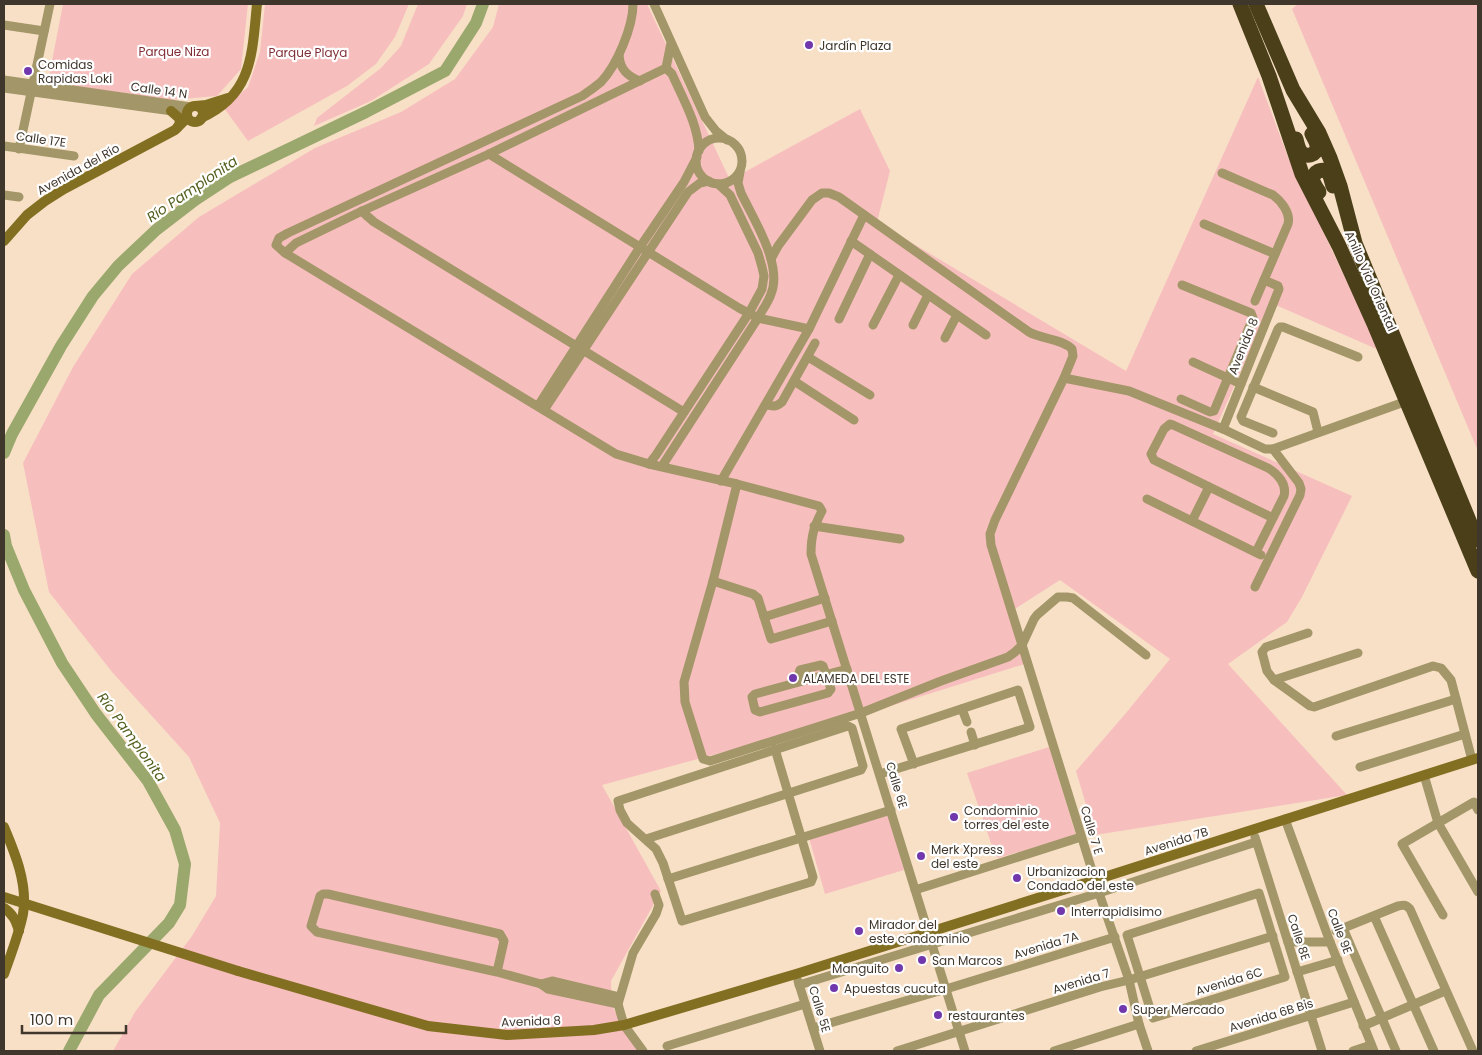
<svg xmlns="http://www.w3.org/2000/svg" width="1482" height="1055" font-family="Poppins,sans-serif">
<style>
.green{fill:#f7bebe}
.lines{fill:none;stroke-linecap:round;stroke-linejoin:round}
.river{stroke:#9ba86d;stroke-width:12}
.street{stroke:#a39668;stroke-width:9}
.secondary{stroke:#836f22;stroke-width:10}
.highway{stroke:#4a3f19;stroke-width:15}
.secondary-bridge{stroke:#836f22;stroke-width:10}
.poi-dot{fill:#7137ad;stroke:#fff;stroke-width:2}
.labels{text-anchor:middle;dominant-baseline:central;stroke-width:4.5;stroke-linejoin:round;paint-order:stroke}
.poi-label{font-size:12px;fill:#3f362c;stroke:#fff;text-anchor:start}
.park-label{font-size:12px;fill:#812f36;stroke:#fff}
.street-label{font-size:12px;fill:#3f362c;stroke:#fff}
.water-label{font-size:14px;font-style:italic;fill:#535f1d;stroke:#fff}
</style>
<rect width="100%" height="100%" fill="#f8e0c7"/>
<g class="green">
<path d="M63 4H248L241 69 217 96 171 100 48 82Z"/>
<path d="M265 4H409L395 37 376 64 347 86 248 141 224 108 248 87 260 52Z"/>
<path d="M418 4H467L463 16 429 64 371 101 314 126 317 118 381 68 401 46Z"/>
<path d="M499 4H647L730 180 860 109 890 171 877 222 1126 371 1258 77 1288 157 1379 350 1271 303 1213 434 1352 496 1302 597 1287 622 1228 664 1347 795 1095 835 1076 771 1126 713 1170 659 1060 580 1015 609 1031 662 871 712 602 785 661 891 611 981 612 1006 639 1051H113L135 1012 192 936 216 896 220 823 189 757 112 672 49 592 23 463 73 367 132 274 199 217 315 148 401 112 455 79 493 27Z"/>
<path d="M1298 4H1478V451L1292 9Z"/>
<path d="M1049 747 1076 835 998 858 993 849 967 773Z"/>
<path d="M888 814 904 870 825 894 809 838Z"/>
</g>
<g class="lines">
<g class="river">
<path d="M4 453 12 434 61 346 93 296 118 266 156 230 195 200 230 177 366 112 445 71 476 23 483 4"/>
<path d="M4 535 6 546 24 590 62 663 96 714 148 781 175 830 185 864 180 905 169 923 99 995 69 1051"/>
</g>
<g class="street">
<path d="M633 4C633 27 617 65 601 82 595 87 588 92 582 96L288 233 279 238 276 245 285 253 616 454 649 464 737 484 819 506 822 511C814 526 811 536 811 554L965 1051"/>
<path d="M654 4 705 117 716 131 727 140"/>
<path d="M4 25 44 31"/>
<path d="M619 55C620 69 627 76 640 81"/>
<path d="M666 68 672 74C683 99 698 124 699 151"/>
<path d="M4 80 191 107"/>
<path d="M4 88 187 113"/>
<circle cx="719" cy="161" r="23"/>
<path d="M4 146 74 156"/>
<path d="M19 149 50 4"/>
<path d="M489 154 739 308 758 318 809 329"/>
<path d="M1222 173 1273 195C1281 201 1291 213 1288 224L1255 301"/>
<path d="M4 195 19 197"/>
<path d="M362 211 366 215 374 222 684 412"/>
<path d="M1204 224 1275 254"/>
<path d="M851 241 986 335"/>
<path d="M285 253 296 243 362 211 489 154 666 68 671 43"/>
<path d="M771 259 778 246 812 200 822 193H829L839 197 1029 332C1041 339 1063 339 1072 349L1073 356 1064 378 995 520 990 534 991 545 1099 893 1129 980 1139 1024 1148 1051"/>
<path d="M839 319 870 254"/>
<path d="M873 325 899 275"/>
<path d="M913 325 928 295"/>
<path d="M945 338 957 315"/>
<path d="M808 357 870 395"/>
<path d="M1193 362 1241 384"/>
<path d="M1064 378 1129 391 1223 429 1265 449H1273L1407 401"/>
<path d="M794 381 854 420"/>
<path d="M1253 387 1313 412 1318 432"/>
<path d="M1181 399 1210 412 1214 411 1253 318 1251 313 1182 285"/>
<path d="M766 404C773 407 776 407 782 402L815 343"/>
<path d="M538 406 640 247 684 182 697 157"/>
<path d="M544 410 688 192 700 183 709 181"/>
<path d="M1223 429 1279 289 1278 286 1264 280"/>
<path d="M1273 433 1243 421 1241 417 1278 329 1280 327H1283L1358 357"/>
<path d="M649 464 656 455 749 313 762 289 764 276 762 267 758 253 730 195 718 184"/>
<path d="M662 466 758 318C762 310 768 303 771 294 783 265 754 220 741 193L738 183 740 172"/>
<path d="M721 481 809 329 864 215"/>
<path d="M1147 499 1261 555"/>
<path d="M1192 521 1209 487"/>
<path d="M814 526 900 539"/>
<path d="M1256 552 1284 496C1287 484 1278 474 1268 468L1173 425 1170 424 1164 429 1151 454 1154 460 1273 518"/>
<path d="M713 581 737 484"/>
<path d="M1255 587 1300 495 1301 489 1299 483 1273 449"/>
<path d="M764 617 825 598"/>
<path d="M832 621 771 639 758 598 753 594 713 581 684 682 685 702 703 759 710 761 861 713 941 681 1008 657 1015 652 1022 645 1034 619 1037 615 1058 597H1067L1073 598 1146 655"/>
<path d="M1308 633 1266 647 1262 652 1267 671 1274 680 1310 706 1314 707 1433 666 1441 668 1451 680 1472 760"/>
<path d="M1274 680 1358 653"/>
<path d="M800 681 799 673 800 670 821 665 823 666 831 689 828 693 760 712 755 710 752 697 755 694 847 669"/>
<path d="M962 709 967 722"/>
<path d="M971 732 975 745"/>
<path d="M1336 736 1456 699"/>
<path d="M1360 767 1465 734"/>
<path d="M880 774 1030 727 1018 690 901 729 914 764"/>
<path d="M1424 775 1438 823 1478 892"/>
<path d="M1285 819 1330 942 1374 1051"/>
<path d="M1255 837 1322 1051"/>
<path d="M646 839 861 770 863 766 852 728 848 726 618 801 620 810 627 823 656 849 663 863 682 921 811 882 813 877 775 749"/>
<path d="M668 879 891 810"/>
<path d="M915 890 1081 837"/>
<path d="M1259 893 1285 977 1153 1018 1127 935Z"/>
<path d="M1443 915 1402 844 1474 802 1478 810"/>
<path d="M1374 916 1434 1051"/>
<path d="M1343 928 1396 1051"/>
<path d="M1336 931 1398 906C1404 905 1405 904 1410 909L1473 1051"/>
<path d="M1288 942H1330"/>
<path d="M497 972 504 941 500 934 328 894H323L320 896 311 926 317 932 497 972 541 984 548 989 618 1004"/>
<path d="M1297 972 1338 960"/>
<path d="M798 981 820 1051"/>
<path d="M541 984 552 981 619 997"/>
<path d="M799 985 1099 893 1256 842"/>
<path d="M1363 1026 1445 991"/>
<path d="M813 1028 946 989 1115 937"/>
<path d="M667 1046 805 1004"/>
<path d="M643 1051 624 1025 618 1004 633 953 656 914 659 905 655 894"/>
<path d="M897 1051 1100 987 1129 980 1273 936"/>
<path d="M1054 1051 1139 1024"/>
<path d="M1196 1051 1354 1002"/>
<path d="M1353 1051 1371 1045"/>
</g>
<g class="secondary">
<path d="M196 106 206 105 228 98"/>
<circle cx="195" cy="114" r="8"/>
<path d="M171 111 179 118 180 123 177 128"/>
<path d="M201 118C253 95 252 53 257 4"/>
<path d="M4 241 27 215 45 201 64 189 175 130 185 120 187 113"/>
<path d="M4 827C15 853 28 884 23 914 19 934 11 954 4 974"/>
<path d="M4 908C13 914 16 921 19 931"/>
<path d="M238 971 428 1026 507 1035 594 1030 624 1025 796 974 1095 880 1478 758"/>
</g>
<g class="highway">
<path d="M1240 4 1269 76 1302 174 1339 246 1375 326 1478 571"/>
<path d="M1256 4 1293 90 1319 133 1330 158 1340 186 1355 243 1477 540"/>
<path d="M1296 139C1297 143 1298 148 1300 151 1305 159 1318 155 1317 146 1317 142 1314 138 1312 134L1313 133"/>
<path d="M1319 192C1317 189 1314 184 1313 181 1311 172 1324 166 1329 174 1331 177 1332 183 1333 186"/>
</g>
<path class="secondary-bridge" d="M4 897 238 971"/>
</g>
<g class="poi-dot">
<circle cx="809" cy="45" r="5"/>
<circle cx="28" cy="71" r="5"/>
<circle cx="793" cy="678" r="5"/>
<circle cx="954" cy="817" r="5"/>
<circle cx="921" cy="856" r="5"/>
<circle cx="1017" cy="878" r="5"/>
<circle cx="1061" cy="911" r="5"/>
<circle cx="859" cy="931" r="5"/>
<circle cx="922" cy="960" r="5"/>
<circle cx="899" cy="968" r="5"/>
<circle cx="834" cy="988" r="5"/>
<circle cx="1123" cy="1009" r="5"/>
<circle cx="938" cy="1015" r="5"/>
</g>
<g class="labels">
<g class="poi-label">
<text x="819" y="45">Jardín Plaza</text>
<text x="38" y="64">Comidas<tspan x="38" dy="14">Rapidas Loki</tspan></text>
<text x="803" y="678">ALAMEDA DEL ESTE</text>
<text x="964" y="810">Condominio<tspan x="964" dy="14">torres del este</tspan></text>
<text x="931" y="849">Merk Xpress<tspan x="931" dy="14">del este</tspan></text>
<text x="1027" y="871">Urbanizacion<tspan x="1027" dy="14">Condado del este</tspan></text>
<text x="1071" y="911">Interrapidisimo</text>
<text x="869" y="924">Mirador del<tspan x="869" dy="14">este condominio</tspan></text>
<text x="932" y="960">San Marcos</text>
<text x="889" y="968" text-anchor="end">Manguito</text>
<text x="844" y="988">Apuestas cucuta</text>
<text x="1133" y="1009">Super Mercado</text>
<text x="948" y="1015">restaurantes</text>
</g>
<g class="park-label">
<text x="174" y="51">Parque Niza</text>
<text x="308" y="52">Parque Playa</text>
</g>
<g class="street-label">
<text transform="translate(159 90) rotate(8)">Calle 14 N</text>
<text transform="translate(41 139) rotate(8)">Calle 17E</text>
<text transform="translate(78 169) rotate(-29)">Avenida del Río</text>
<text transform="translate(1371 281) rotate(66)">Anillo Vial Oriental</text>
<text transform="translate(1243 346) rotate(-68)">Avenida 8</text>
<text transform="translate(897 785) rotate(73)">Calle 6E</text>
<text transform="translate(1092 830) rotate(73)">Calle 7 E</text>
<text transform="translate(1176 841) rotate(-18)">Avenida 7B</text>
<text transform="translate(1340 931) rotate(69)">Calle 9E</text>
<text transform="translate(1299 937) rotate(72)">Calle 8E</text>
<text transform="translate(1046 945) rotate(-17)">Avenida 7A</text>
<text transform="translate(1081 981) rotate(-17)">Avenida 7</text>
<text transform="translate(1229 981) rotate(-17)">Avenida 6C</text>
<text transform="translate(820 1009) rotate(73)">Calle 5E</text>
<text transform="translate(1271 1015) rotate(-17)">Avenida 6B Bis</text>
<text transform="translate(531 1021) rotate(-2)">Avenida 8</text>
</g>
<g class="water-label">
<text transform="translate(192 189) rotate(-34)">Río Pamplonita</text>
<text transform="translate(132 737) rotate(54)">Río Pamplonita</text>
</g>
</g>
<rect width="1482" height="1055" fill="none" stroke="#3f362c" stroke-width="10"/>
<path d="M22 1025v8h104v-8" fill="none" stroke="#3f362c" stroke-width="2.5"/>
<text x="30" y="1025" font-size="15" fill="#3f362c" stroke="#ffffff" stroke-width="4" paint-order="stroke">100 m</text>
</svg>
